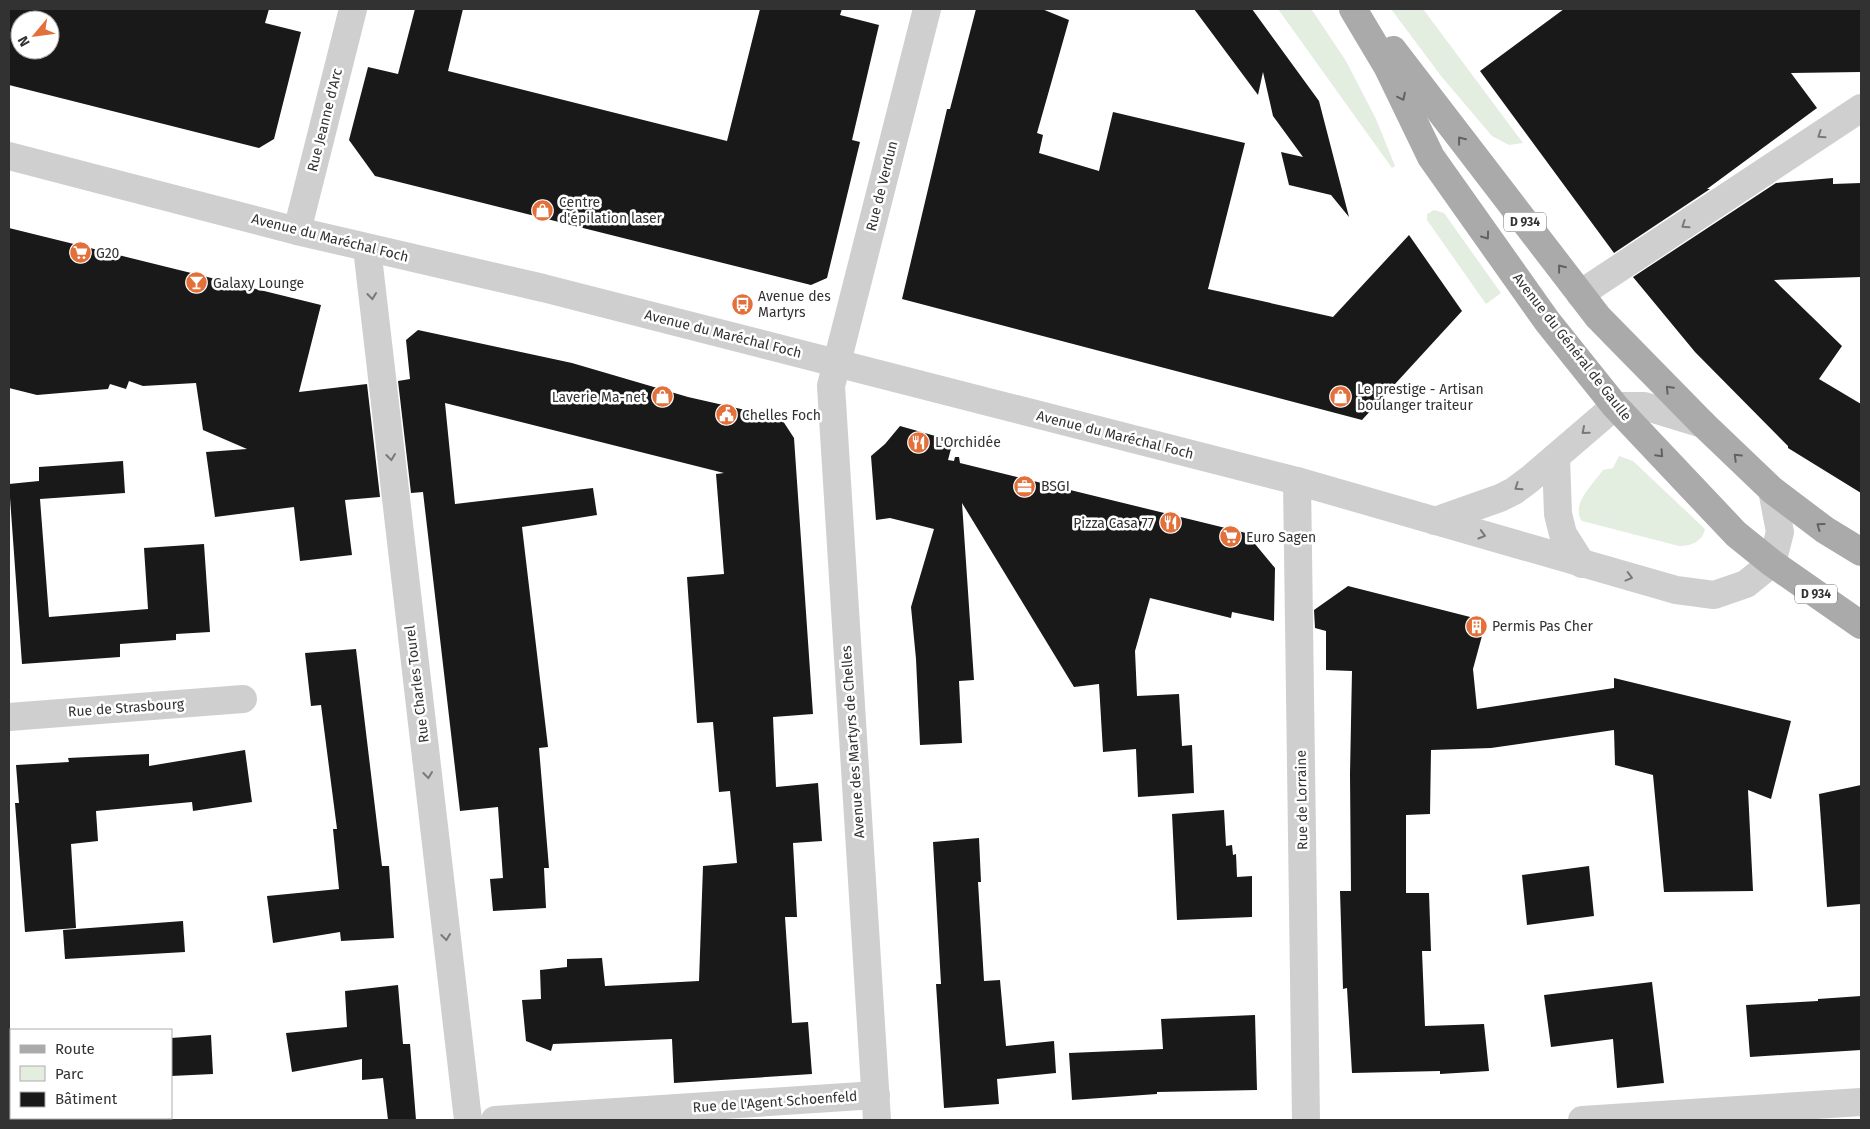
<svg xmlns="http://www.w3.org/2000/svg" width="1870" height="1129" font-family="'Fira Sans',sans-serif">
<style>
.green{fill:#e3eee1}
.building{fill:#191919;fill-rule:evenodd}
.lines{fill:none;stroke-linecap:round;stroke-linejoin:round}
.minor{stroke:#cfcfcf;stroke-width:28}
.tertiary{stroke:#cfcfcf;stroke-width:28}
.primary{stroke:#aaa;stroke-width:28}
.oneway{stroke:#626262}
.oneway2{stroke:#797979}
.labels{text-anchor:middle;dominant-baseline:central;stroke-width:5;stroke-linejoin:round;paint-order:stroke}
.shield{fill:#fff;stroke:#707070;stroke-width:1}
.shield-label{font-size:12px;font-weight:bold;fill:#323232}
.street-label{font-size:14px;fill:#323232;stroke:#fff}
.poi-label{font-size:14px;fill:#323232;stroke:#fff;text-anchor:start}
</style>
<rect width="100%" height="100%" fill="#fff"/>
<g class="green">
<path d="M1278 9H1311L1314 13 1346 61 1376 119 1395 166 1392 168Z"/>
<path d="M1391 9H1423L1523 143 1509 145 1492 136 1441 76Z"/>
<path d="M1434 210 1444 213 1501 293 1486 304 1427 220V214Z"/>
<path d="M1619 456 1633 461 1705 529C1702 542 1691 546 1679 546L1582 521C1570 505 1594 483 1603 470L1613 468Z"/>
</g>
<g class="building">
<path d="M9 9H269L265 23 301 32 274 139 259 148 9 85ZM20 20H50V50H20Z"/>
<path d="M415 9H463L448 71 727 141 760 9H842L840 15 879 25 852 140 860 142 827 278 811 285 375 176 349 140 368 67 398 74Z"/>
<path d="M976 9H1042L1069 20 1037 133 1043 135 1039 153 1099 171 1113 112 1245 143 1208 289 1333 317 1409 235 1462 311 1362 420 902 299 947 109H950Z"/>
<path d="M1194 9H1252L1319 101 1349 217 1331 195 1289 185 1281 152 1303 157 1273 116 1263 72 1258 95Z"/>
<path d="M1564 9H1861V72L1791 73 1817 108 1707 189H1710L1614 253 1480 71Z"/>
<path d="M1833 178V184L1861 183V277L1774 280 1842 346 1819 379 1861 404V493L1788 448V446L1695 352 1633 277 1776 183Z"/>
<path d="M9 228 321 305 299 392 367 384 380 497 345 500 352 555 300 561 294 507 215 517 206 452 247 449 203 430 196 383 143 386 129 381 126 389 110 384 108 389 37 395 9 388Z"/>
<path d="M418 330 572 363 688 397 781 418 794 438 813 714 773 717 776 787 818 783 822 841 793 843 797 917H785L792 1023 808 1022 812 1074 674 1083 672 1039 553 1044 551 1051 526 1041 522 1000 541 999 540 970 567 967V959L602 958 605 986 699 981 703 866 737 863 730 791 719 792 713 722 697 723 687 577 724 574 716 474 724 473 445 403 455 504 593 488 597 515 522 527 548 747 539 748 549 868H544L546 908 493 911 490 879 503 878 498 807 460 811 423 492 411 493 398 381 410 379 406 340Z"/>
<path d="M900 426 953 441 948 460 954 461 955 457H959L960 463 1246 533 1275 568 1274 621 1232 612 1231 618 1150 598 1135 651 1137 696 1179 694 1182 746 1192 745 1194 793 1138 797 1136 749 1103 752 1099 684 1074 687 962 503 974 680 959 681 962 743 920 745 916 659 911 607 934 529 890 518 876 520 871 456 885 444Z"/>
<path d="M123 461 125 493 40 499 49 617 148 609 144 548 204 544 210 632 176 634V640L120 644V657L22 664 9 484 39 481V467Z"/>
<path d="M1348 586 1486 621 1473 669 1477 709 1614 688V678L1791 721 1771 799 1748 790 1753 891 1664 892 1653 775 1615 765 1614 730 1491 748 1431 750 1430 814 1406 815V893H1429L1431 951H1422L1425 1026 1484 1024 1489 1071 1440 1074V1071L1352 1073 1347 988 1343 989 1340 891H1351L1350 774 1352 671 1326 670V631L1315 628 1314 610Z"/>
<path d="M356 649 382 866H389L394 938 341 941 340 932 273 943 267 896 339 889 333 829H337L321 705 311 706 305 653Z"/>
<path d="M245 750 252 802 193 811 192 802 96 811 98 841 71 844 76 928 25 932 15 803H19L16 765 69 762 68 758 149 754V766Z"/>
<path d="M1861 785V904L1827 907 1819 794Z"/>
<path d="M1224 810 1226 846 1232 845 1233 855 1236 854 1237 877 1252 876V917L1177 920 1172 814Z"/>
<path d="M979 838 981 882H978L984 981 1000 980 1006 1046 1054 1041 1056 1073 997 1079 999 1104 944 1108 936 984H941L933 842Z"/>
<path d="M1589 866 1594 916 1527 925 1522 875Z"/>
<path d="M183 921 185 952 65 959 63 930Z"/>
<path d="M1652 982 1664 1083 1617 1088 1613 1039 1551 1047 1544 995Z"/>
<path d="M398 985 403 1044H410L416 1120H388L383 1078 362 1080V1059L292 1072 286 1033 347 1027 345 991Z"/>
<path d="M1861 996V1050L1750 1057 1746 1005 1818 1001V999Z"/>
<path d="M1255 1015 1257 1090 1157 1092V1094L1072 1100 1069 1053 1163 1049 1161 1019Z"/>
<path d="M211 1035 213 1074 171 1076V1038Z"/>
</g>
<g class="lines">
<g class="minor">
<path d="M297 231 353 9"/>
<path d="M367 248 468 1120"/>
<path d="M1580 294 1861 108"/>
<path d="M1297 481 1306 1120"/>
<path d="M9 717 243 699"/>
<path d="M495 1120 876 1095"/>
<path d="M877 1120 831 386 927 9"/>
<path d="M1582 1120 1861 1102"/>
</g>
<g class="tertiary">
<path d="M9 156 297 231 543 288 1297 481 1676 590 1714 595 1746 584 1772 563 1780 532 1772 490"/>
<path d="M1556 457 1558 514 1563 534 1582 564"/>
<path d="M1435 521 1500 498 1514 491 1530 479 1615 406H1644L1703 424"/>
</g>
<g class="primary">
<path d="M1353 9 1387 66 1431 157 1547 321 1615 406 1736 534 1772 563 1861 625"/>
<path d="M1393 50 1598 317 1703 424 1772 490 1825 530 1861 552"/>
</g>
</g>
<defs><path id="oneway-chevron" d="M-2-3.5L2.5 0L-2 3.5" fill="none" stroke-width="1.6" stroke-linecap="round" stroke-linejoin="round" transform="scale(1.25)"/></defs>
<g class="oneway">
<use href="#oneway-chevron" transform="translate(1402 97) rotate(64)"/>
<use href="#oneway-chevron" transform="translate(1461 140) rotate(-128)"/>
<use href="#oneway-chevron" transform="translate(1486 236) rotate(54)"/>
<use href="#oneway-chevron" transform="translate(1561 268) rotate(-128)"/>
<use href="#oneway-chevron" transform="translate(1669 389) rotate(-134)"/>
<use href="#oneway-chevron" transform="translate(1660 454) rotate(47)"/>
<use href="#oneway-chevron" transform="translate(1737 457) rotate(-136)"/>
<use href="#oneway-chevron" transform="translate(1820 526) rotate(-144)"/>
</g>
<g class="oneway2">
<use href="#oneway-chevron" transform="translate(1821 135) rotate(146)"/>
<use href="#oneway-chevron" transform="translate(1685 225) rotate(146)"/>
<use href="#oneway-chevron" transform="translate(372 296) rotate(84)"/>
<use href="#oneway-chevron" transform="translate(1585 431) rotate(139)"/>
<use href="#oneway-chevron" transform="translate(391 457) rotate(83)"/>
<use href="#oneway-chevron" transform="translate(1518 487) rotate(146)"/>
<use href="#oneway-chevron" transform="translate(1482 535) rotate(16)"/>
<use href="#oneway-chevron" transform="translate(1629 577) rotate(15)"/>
<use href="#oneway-chevron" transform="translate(428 775) rotate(83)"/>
<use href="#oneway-chevron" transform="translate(446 937) rotate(83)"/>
</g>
<defs>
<symbol id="shop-disc" viewBox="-11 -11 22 22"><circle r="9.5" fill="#e3703a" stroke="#fff"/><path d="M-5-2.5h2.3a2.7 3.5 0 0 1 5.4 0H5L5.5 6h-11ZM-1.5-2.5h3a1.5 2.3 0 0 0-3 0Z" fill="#fff"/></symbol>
<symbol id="supermarket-disc" viewBox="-11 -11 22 22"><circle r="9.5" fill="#e3703a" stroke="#fff"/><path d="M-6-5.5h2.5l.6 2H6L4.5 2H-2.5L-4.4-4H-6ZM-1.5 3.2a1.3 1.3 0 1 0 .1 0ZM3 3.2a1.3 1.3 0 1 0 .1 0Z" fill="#fff"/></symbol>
<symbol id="bar-disc" viewBox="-11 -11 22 22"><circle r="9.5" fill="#e3703a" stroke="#fff"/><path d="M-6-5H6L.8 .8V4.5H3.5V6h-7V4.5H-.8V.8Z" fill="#fff"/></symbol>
<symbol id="bus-disc" viewBox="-11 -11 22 22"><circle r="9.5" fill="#e3703a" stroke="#fff"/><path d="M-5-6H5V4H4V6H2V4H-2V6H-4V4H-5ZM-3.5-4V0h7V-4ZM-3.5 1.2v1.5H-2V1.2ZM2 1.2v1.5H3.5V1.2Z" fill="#fff"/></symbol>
<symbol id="civic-disc" viewBox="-11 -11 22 22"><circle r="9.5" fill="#e3703a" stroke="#fff"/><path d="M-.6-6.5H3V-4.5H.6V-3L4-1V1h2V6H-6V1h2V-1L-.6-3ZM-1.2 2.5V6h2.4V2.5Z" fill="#fff"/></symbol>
<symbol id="restaurant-disc" viewBox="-11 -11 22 22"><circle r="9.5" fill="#e3703a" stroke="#fff"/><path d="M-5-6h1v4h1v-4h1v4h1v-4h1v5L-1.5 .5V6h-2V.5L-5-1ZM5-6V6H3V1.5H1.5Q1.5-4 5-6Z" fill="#fff"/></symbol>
<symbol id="office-disc" viewBox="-11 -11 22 22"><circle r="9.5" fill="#e3703a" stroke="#fff"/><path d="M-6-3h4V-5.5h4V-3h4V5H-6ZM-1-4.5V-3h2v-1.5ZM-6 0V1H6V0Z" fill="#fff"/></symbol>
<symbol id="building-disc" viewBox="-11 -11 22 22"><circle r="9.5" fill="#e3703a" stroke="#fff"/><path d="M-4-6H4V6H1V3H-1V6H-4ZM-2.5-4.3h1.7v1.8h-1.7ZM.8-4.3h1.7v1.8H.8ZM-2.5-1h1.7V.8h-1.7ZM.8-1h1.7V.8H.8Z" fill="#fff"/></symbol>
</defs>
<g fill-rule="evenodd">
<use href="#shop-disc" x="530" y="198" width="25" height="25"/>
<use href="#supermarket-disc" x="68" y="240" width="25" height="25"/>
<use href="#bar-disc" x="184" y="270" width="25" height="25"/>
<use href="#bus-disc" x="730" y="292" width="25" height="25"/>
<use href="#shop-disc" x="650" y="384" width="25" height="25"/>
<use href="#shop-disc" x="1328" y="384" width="25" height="25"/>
<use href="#civic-disc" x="714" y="402" width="25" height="25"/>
<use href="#restaurant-disc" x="906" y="430" width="25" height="25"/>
<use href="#office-disc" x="1012" y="474" width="25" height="25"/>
<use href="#restaurant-disc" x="1158" y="510" width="25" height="25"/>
<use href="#supermarket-disc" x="1218" y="524" width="25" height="25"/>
<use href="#building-disc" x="1464" y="614" width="25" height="25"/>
</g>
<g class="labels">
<g class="shield">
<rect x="1504" y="212.5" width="42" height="19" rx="4"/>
<rect x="1795" y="584.5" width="42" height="19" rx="4"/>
</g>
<g class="shield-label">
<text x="1525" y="222">D 934</text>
<text x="1816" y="594">D 934</text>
</g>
<g class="street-label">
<text transform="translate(325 120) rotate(-76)">Rue Jeanne d'Arc</text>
<text transform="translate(882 186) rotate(-76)">Rue de Verdun</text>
<text transform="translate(330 238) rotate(14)">Avenue du Maréchal Foch</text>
<text transform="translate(723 334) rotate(14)">Avenue du Maréchal Foch</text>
<text transform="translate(1572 347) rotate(52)">Avenue du Général de Gaulle</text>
<text transform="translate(1115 435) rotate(14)">Avenue du Maréchal Foch</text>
<text transform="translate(417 684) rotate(-97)">Rue Charles Tourel</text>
<text transform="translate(126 708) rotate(-4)">Rue de Strasbourg</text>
<text transform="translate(853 742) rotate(-94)">Avenue des Martyrs de Chelles</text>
<text transform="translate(1302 800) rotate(-91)">Rue de Lorraine</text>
<text transform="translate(775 1102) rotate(-4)">Rue de l'Agent Schoenfeld</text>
</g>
<g class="poi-label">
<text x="559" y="202">Centre<tspan x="559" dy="16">d'épilation laser</tspan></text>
<text x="96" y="253">G20</text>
<text x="213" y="283">Galaxy Lounge</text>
<text x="758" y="296">Avenue des<tspan x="758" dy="16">Martyrs</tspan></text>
<text x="1357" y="389">Le prestige - Artisan<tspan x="1357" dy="16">boulanger traiteur</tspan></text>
<text x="646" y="397" text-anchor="end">Laverie Ma-net</text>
<text x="742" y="415">Chelles Foch</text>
<text x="935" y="442">L'Orchidée</text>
<text x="1041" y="486">BSGI</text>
<text x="1154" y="523" text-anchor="end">Pizza Casa 77</text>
<text x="1246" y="537">Euro Sagen</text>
<text x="1492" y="626">Permis Pas Cher</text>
</g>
</g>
<rect width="1870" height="1129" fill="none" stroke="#323232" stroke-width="20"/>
<rect x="10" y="1029" width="162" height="90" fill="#ffffff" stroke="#adadad"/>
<rect x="20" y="1045" width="25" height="8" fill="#aaaaaa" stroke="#adadad"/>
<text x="55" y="1054" font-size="15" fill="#323232">Route</text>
<rect x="20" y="1066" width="25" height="15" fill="#e3eee1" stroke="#adadad"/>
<text x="55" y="1079" font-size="15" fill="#323232">Parc</text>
<rect x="20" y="1092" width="25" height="15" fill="#191919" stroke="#adadad"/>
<text x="55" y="1104" font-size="15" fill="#323232">Bâtiment</text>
<g transform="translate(35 35) rotate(241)"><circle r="24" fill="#ffffff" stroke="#adadad"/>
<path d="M0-4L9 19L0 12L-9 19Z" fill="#e3703a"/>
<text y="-8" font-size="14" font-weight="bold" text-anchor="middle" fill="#323232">N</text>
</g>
</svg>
